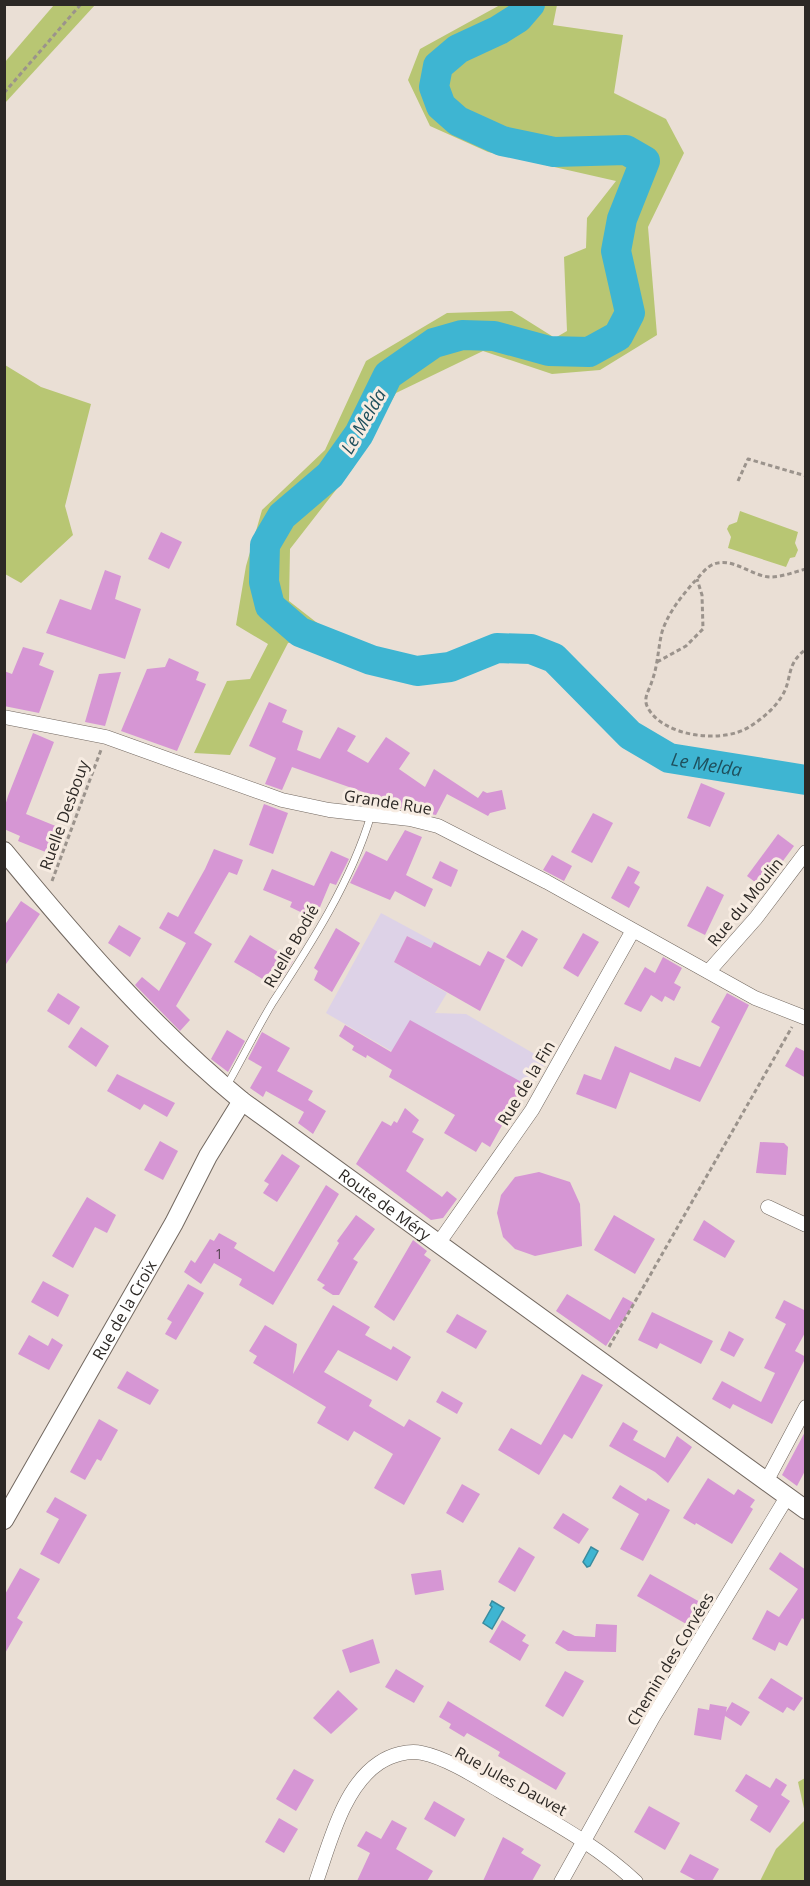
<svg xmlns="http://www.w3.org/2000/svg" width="810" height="1886" font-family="'Open Sans',sans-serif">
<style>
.education{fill:#ddd2e7}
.green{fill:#b8c673}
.water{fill:#3eb5d2;stroke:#398b9e;stroke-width:1.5}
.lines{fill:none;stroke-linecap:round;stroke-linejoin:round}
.river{stroke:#3eb5d2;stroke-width:30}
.building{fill:#d696d4}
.lane-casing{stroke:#726860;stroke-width:8}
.street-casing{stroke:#726860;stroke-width:15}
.secondary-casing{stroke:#726860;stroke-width:20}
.path{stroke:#9b938c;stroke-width:3;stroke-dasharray:4.5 3;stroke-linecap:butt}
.lane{stroke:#fff;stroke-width:7}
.street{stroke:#fff;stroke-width:14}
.secondary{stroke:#fff;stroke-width:18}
.labels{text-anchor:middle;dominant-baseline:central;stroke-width:6;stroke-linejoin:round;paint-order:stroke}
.number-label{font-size:14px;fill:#564451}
.street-label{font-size:16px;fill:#2c2825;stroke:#f7ece2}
.water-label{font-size:18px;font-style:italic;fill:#1e4f5c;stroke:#f7ece2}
</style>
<rect width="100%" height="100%" fill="#eadfd5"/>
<path class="education" d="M381 913 444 947 441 952 407 936 394 962 447 993 435 1013 466 1014 538 1056 537 1059 545 1064 508 1119 326 1013Z"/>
<g class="green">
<path d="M54 5H95L5 103V62Z"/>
<path d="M500 5H557L553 25 623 35 614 93 666 119 684 153 648 227 657 335 600 370 552 374 483 351 396 393 353 468 290 549 289 601 334 636 288 643 230 755 194 753 227 681 250 679 268 644 236 625 246 566 262 510 325 450 366 361 447 313 512 311 555 338 567 331 564 257 586 248 587 218 616 181 488 152 430 126 408 80 420 49Z"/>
<path d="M5 365 41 387 91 404 65 506 73 535 21 583 5 574Z"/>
<path d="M740 511 798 532 795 543 798 550 795 557 790 558 786 567 728 548 731 537 727 529 729 525 737 522Z"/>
<path d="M805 1778V1813L798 1782Z"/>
<path d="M805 1820V1881H760L776 1849Z"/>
</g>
<g class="water">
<path d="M591 1547 598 1551 590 1566 587 1567 583 1562Z"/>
<path d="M492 1601 504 1608 492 1629 483 1623 492 1607 490 1605Z"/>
</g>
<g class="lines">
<path class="river" id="s1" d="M530 4 518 18 499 30 458 49 438 66 434 87 441 106 458 121 502 141 554 152 626 150 645 161 622 219 616 251 630 313 618 336 589 352 549 351 494 336 462 335 434 343 388 375 359 434 330 475 282 516 265 545 264 582 270 606 300 632 371 660 417 671 450 667 497 648 531 649 554 658 630 735 669 758 806 780"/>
</g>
<g class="building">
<path d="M161 532 182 542 169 569 148 559Z"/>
<path d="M105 570 121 576 115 599 141 609 125 659 46 633 60 599 91 610Z"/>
<path d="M23 647 44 653 39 665 54 671 39 713 4 706V671L12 674Z"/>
<path d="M169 658 199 672 196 680 206 684 177 751 121 731 147 669 165 667Z"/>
<path d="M121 672 105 726 85 722 99 674Z"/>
<path d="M269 702 287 710 282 722 303 731 297 750 320 759 338 727 356 736 347 751 368 763 386 737 410 753 399 769 425 787 434 769 478 798 483 791 487 793 502 790 506 809 490 813 488 816 447 794 436 815 360 801 366 793 292 767 282 790 265 784 276 758 249 746Z"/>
<path d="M33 733 54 742 26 814 63 829 53 855 18 841 20 836 4 829V809L8 796Z"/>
<path d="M701 783 725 793 710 827 687 818Z"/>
<path d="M264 804 288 813 273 854 249 845Z"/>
<path d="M593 813 613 823 592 863 571 852Z"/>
<path d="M405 830 422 837 406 875 433 889 425 907 395 891 390 900 350 883 366 851 387 861Z"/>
<path d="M778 834 794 846 763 888 747 876Z"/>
<path d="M214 849 243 860 237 875 229 872 194 933 212 944 176 1006 190 1020 180 1031 135 985 142 977 159 991 186 943 159 928 168 912 178 917 205 869Z"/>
<path d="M331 851 349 859 336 885 330 883 315 919 290 907 292 902 263 890 272 869 314 886Z"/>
<path d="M552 855 572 866 564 881 543 870Z"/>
<path d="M440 861 458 870 451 887 432 878Z"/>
<path d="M628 866 640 872 634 883 640 887 629 908 611 898Z"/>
<path d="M707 886 724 895 705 935 687 926Z"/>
<path d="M21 901 40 914 4 967V926Z"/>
<path d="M119 925 141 938 130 957 108 943Z"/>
<path d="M336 928 360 943 332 992 314 980 318 971 314 968Z"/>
<path d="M522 930 538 939 522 967 506 957Z"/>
<path d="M583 933 599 942 578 977 563 968Z"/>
<path d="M250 935 293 961 276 987 234 962Z"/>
<path d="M407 936 431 948 434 942 480 966 488 951 505 960 480 1011 394 962Z"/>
<path d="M663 957 682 968 674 983 681 987 674 1001 665 996 662 1002 651 995 641 1012 624 1004 645 967 655 973Z"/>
<path d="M58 993 80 1007 69 1025 47 1011Z"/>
<path d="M727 993 749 1005 700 1102 630 1072 616 1109 576 1094 584 1074 601 1080 615 1046 670 1070 675 1057 700 1067 720 1027 711 1022Z"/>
<path d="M410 1020 525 1084 490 1147 482 1142 476 1152 444 1133 455 1115 389 1077 392 1070 367 1055 366 1058 352 1050 354 1046 339 1036 345 1025 391 1052Z"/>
<path d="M81 1027 109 1046 96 1067 68 1047Z"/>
<path d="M227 1030 245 1041 228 1072 211 1059Z"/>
<path d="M262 1032 290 1048 277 1071 313 1091 308 1100 326 1111 313 1134 298 1123 304 1112 266 1091 263 1097 250 1088 262 1067 248 1059Z"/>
<path d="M796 1047 806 1052V1078L785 1066Z"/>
<path d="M117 1074 175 1103 167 1117 144 1104 140 1110 107 1091Z"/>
<path d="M405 1108 419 1120 412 1132 424 1139 406 1171 442 1197 447 1191 457 1199 443 1218 431 1220 356 1164 382 1121 391 1126 394 1121 397 1123Z"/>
<path d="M160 1141 178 1151 163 1180 144 1170Z"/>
<path d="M760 1142 784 1143 788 1147 786 1175 756 1173Z"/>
<path d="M282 1154 300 1166 277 1202 263 1193 269 1184 264 1181Z"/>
<path d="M539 1172 570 1182 580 1204 582 1246 535 1256 515 1249 503 1237 497 1213 501 1195 515 1177Z"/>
<path d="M326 1185 339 1194 273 1305 239 1285 242 1279 214 1263 201 1284 184 1272 191 1260 195 1263 210 1239 214 1241 219 1233 237 1243 234 1248 274 1272Z"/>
<path d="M87 1197 116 1215 107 1233 95 1227 73 1268 52 1256Z"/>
<path d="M356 1215 375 1229 353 1259 358 1262 339 1295H333L322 1288 325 1285 317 1280 339 1243 337 1241Z"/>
<path d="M614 1215 655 1239 635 1274 594 1250Z"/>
<path d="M704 1220 735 1241 725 1258 693 1240Z"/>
<path d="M413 1240 427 1251 424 1255 431 1260 394 1321 374 1307Z"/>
<path d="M43 1281 69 1295 58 1317 31 1302Z"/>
<path d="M188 1284 204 1293 176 1340 165 1334 172 1322 167 1319Z"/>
<path d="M567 1294 610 1320 623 1297 634 1303 606 1346 556 1311Z"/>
<path d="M784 1300 806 1311V1331L795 1351 806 1357 772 1424 733 1404 730 1409 712 1399 722 1381 761 1402 775 1373 764 1368 786 1324 775 1318Z"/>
<path d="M333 1305 370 1327 365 1335 391 1350 393 1346 411 1357 397 1381 338 1350 324 1372 372 1400 369 1406 404 1427 409 1419 441 1438 404 1505 374 1488 393 1454 354 1431 348 1441 317 1423 326 1407 253 1363 257 1356 249 1351 265 1325 297 1344 293 1374Z"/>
<path d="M652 1312 713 1341 701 1364 660 1343 657 1349 638 1340Z"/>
<path d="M457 1314 487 1331 476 1349 446 1332Z"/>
<path d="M729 1331 744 1339 734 1357 720 1350Z"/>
<path d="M29 1335 48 1346 52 1338 63 1345 49 1370 18 1354Z"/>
<path d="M127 1371 159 1390 150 1405 117 1388Z"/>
<path d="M582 1374 603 1385 572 1439 564 1434 539 1475 498 1450 511 1428 541 1445Z"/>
<path d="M442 1391 463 1403 457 1414 436 1402Z"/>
<path d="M99 1419 118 1430 101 1461 97 1459 85 1480 70 1472Z"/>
<path d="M623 1422 638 1431 633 1440 665 1458 677 1436 692 1447 668 1483 655 1472 609 1446Z"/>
<path d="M806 1430V1469L797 1486 782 1475Z"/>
<path d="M708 1478 734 1495 738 1489 755 1500 750 1507 753 1509 732 1544 696 1523 695 1525 683 1518Z"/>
<path d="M462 1484 480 1494 463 1523 446 1513Z"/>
<path d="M620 1485 646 1501 648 1498 670 1510 643 1561 620 1549 639 1514 612 1498Z"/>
<path d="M55 1497 87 1515 59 1564 40 1554 59 1519 46 1512Z"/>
<path d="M563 1513 589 1529 579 1544 553 1528Z"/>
<path d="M519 1547 535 1557 515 1592 498 1582Z"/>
<path d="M780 1552 806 1570V1621L802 1618 787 1646 779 1642 775 1651 752 1639 767 1610 779 1617 798 1589 769 1569Z"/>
<path d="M20 1568 40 1579 17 1618 23 1622 4 1655V1596Z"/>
<path d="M441 1570 444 1590 415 1595 411 1574Z"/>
<path d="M650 1574 700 1602 688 1625 637 1596Z"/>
<path d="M502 1620 526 1635 522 1641 529 1645 520 1661 489 1642Z"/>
<path d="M596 1624 617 1625 616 1652 568 1651 555 1643 563 1630 575 1636 595 1637Z"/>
<path d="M373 1639 380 1663 350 1673 342 1650Z"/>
<path d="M396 1669 424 1686 414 1703 385 1687Z"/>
<path d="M565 1671 584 1681 563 1717 545 1706Z"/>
<path d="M771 1678 803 1698 794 1711 787 1707 783 1713 758 1698Z"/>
<path d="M338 1690 358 1709 331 1734 313 1718Z"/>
<path d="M448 1701 566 1773 556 1790 498 1756 500 1752 488 1745 467 1733 464 1737 449 1728 451 1724 439 1717Z"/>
<path d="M732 1702 750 1712 741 1726 725 1716 721 1740 694 1735 698 1708 709 1710 710 1704 727 1707 726 1712Z"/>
<path d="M294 1769 314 1780 296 1811 276 1799Z"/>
<path d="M746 1774 770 1788 776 1778 787 1785 781 1795 790 1801 770 1833 750 1820 758 1806 735 1791Z"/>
<path d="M434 1801 465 1819 455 1837 424 1819Z"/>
<path d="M649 1806 680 1823 665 1850 634 1832Z"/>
<path d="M279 1818 298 1829 284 1853 265 1842Z"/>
<path d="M392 1820 407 1828 396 1849 433 1871 427 1881H357L370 1853 357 1846 366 1831 381 1839Z"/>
<path d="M503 1837 524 1849 521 1853 541 1865 532 1881H483Z"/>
<path d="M690 1854 719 1869 712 1881H697L680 1872Z"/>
</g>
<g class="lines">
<defs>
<path id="lane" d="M226 1087C242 1059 256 1030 273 1002 311 944 351 882 371 815"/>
<g id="street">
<path d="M4 717 106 737 282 800 329 810 410 819 438 826 547 882 755 998 806 1018"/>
<path d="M709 971 756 918 806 852"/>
<path d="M768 1207 806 1225"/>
<path d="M438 1244 532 1110 632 932"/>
<path d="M766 1482 806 1407"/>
<path d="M316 1882C330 1843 343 1787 379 1763 391 1755 408 1750 422 1753 447 1758 478 1778 500 1791 547 1819 596 1844 636 1882"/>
<path d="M561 1882 653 1717 787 1497"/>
</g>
<g id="secondary">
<path id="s2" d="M4 851C78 941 152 1027 242 1101L806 1510"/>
<path id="s3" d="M4 1520 174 1223 208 1156 242 1101"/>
</g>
</defs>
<use href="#lane" class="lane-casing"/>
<use href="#street" class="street-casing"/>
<use href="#secondary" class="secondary-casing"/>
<g class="path">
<path d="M4 93 81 4"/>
<path d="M738 481 748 459 806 476"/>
<path d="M806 569C794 572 782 577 770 577 751 576 733 557 714 564 707 566 699 577 694 582 681 597 668 613 662 632 658 648 658 665 652 681 650 689 643 697 647 706 661 737 723 744 749 727 762 719 774 709 782 696 793 678 785 665 806 649"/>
<path d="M657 662 686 646 703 629 702 595 697 579"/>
<path d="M52 881 101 750"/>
<path d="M609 1347 792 1027"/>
</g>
<use href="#lane" class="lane"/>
<use href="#street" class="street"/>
<use href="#secondary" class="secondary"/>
</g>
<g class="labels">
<g class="number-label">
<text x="219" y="1253">1</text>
</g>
<g class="street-label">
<text transform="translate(388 802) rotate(9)">Grande Rue</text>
<text transform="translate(64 815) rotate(-70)">Ruelle Desbouy</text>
<text transform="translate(745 902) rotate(-51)">Rue du Moulin</text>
<text transform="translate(291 946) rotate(-60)">Ruelle Bodié</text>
<text transform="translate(526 1083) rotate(-59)">Rue de la Fin</text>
<text stroke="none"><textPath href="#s2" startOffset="522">Route de Méry</textPath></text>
<text stroke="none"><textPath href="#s3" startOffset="242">Rue de la Croix</textPath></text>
<text transform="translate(670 1659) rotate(-59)">Chemin des Corvées</text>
<text transform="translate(511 1781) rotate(29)">Rue Jules Dauvet</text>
</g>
<g class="water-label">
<text transform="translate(363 421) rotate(-60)">Le Melda</text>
<text stroke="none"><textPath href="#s1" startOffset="1576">Le Melda</textPath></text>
</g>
</g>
<rect width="810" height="1886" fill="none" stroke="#2c2825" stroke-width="12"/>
</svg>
